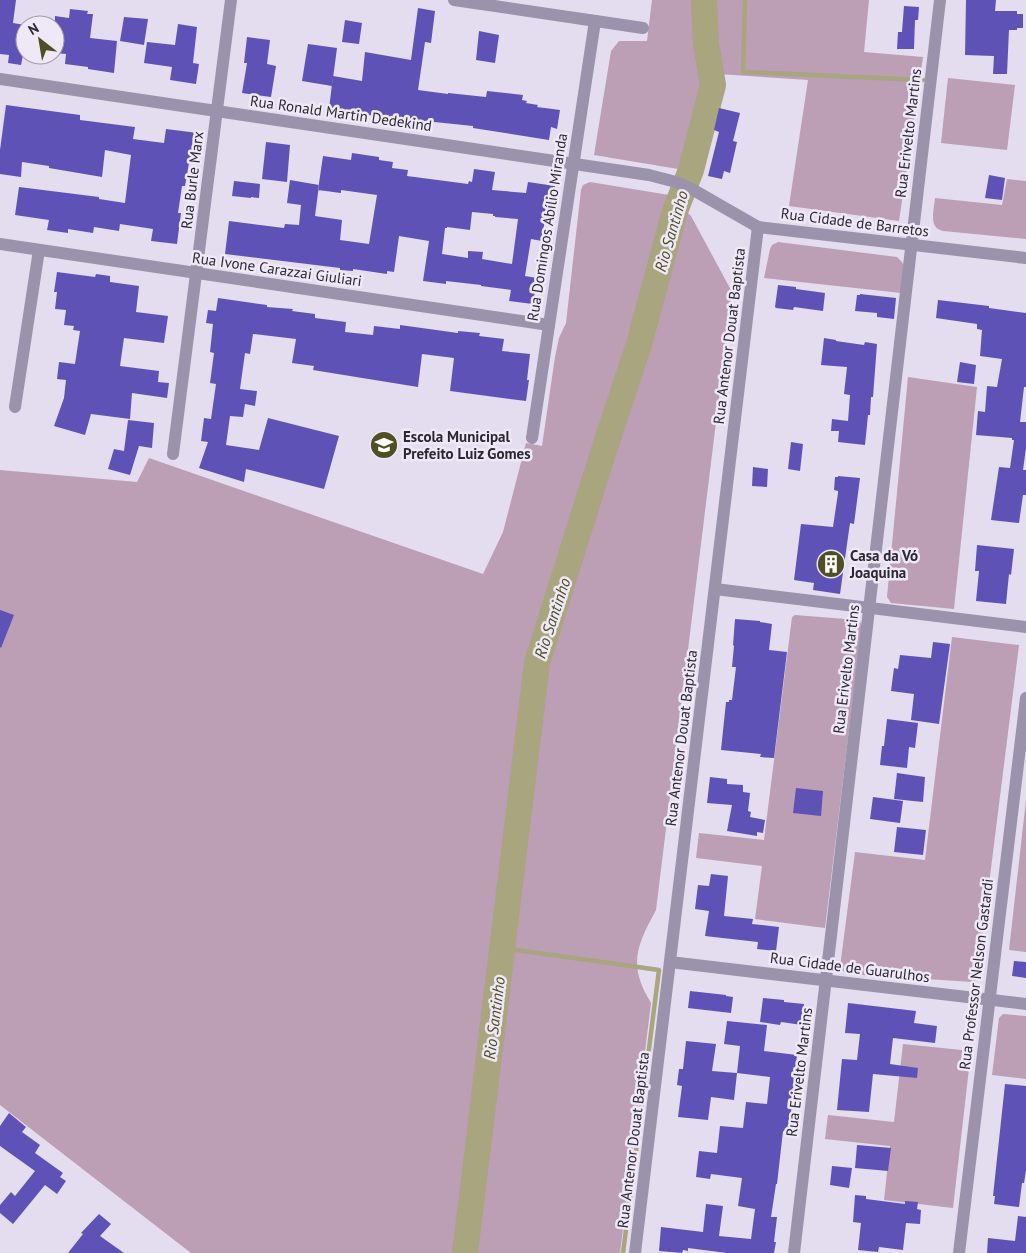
<svg xmlns="http://www.w3.org/2000/svg" width="1026" height="1253" font-family="'PT Sans',sans-serif">
<style>
.green{fill:#bc9eb5}
.lines{fill:none;stroke-linecap:round;stroke-linejoin:round}
.stream{stroke:#a8a57f;stroke-width:4.5}
.river{stroke:#a8a57f;stroke-width:26}
.building{fill:#5f52b7;fill-rule:evenodd}
.minor{stroke:#9b93ab;stroke-width:12}
.labels{text-anchor:middle;dominant-baseline:central;stroke-width:5;stroke-linejoin:round;paint-order:stroke}
.street-label{font-size:15px;fill:#2b2834;stroke:#eee8f7}
.poi-label{font-size:15px;font-weight:bold;fill:#2b2834;stroke:#eee8f7;text-anchor:start}
.water-label{font-size:16px;font-style:italic;fill:#504e23;stroke:#eee8f7}
</style>
<rect width="100%" height="100%" fill="#e4dcef"/>
<g class="green">
<path d="M652 0H698L706 84 684 170 594 155 611 51 619 41H647Z"/>
<path d="M712 0H869L864 52 923 57 899 221 789 206 808 80 718 74 714 52V30Z"/>
<path d="M948 78 1015 85 1007 150 941 143Z"/>
<path d="M1007 179 1026 181V239L943 231C928 228 934 210 935 198L1002 205Z"/>
<path d="M590 182 669 195 673 198 691 216 732 292 656 910C636 947 628 965 651 1003L620 1253H191L0 1105V470L137 482 149 458 483 574 503 532 526 443 542 446 555 357 559 338 566 323 581 190 583 185Z"/>
<path d="M778 242 897 257 902 262 904 266 901 293 764 278 770 249 772 245Z"/>
<path d="M908 377 977 387 954 609 891 603 887 597Z"/>
<path d="M795 615 858 620 862 624 825 928 755 919 762 866 696 858 699 833 764 840 792 617Z"/>
<path d="M952 637 1019 645 977 980 973 982 847 974 843 971 840 967 855 852 925 860Z"/>
<path d="M1026 800V952L1009 950Z"/>
<path d="M1003 1014 1026 1016V1079L992 1075 999 1018Z"/>
<path d="M903 1044 971 1051 953 1208 884 1200 890 1146 825 1139 828 1115 894 1122Z"/>
</g>
<g class="lines">
<g class="stream">
<path d="M745 0 743 72 923 80"/>
<path d="M502 948 659 970 623 1253"/>
</g>
<path class="river" d="M465 1253 537 663 605 447 639 344 675 211 691 170 713 85 706 44 704 0"/>
</g>
<g class="building">
<path d="M0 0H16L13 23 25 25V55H23L21 65 8 63 9 55 0 54Z"/>
<path d="M966 0H996L995 11H1017V14H1023V28H1017V30H1009L1007 74H993L994 56 965 55Z"/>
<path d="M904 6 919 7 918 20H915L914 49H897L898 32H902Z"/>
<path d="M418 8 435 11 431 43 425 42 418 90 448 94V93L486 97 487 91 523 95 522 100 527 101 526 103 538 105 537 107 560 110 557 129 551 127 549 140 473 128V126L415 120 414 122 329 109 333 76 362 81 365 52 411 60Z"/>
<path d="M70 9 88 11 87 14H93L90 38 117 41 114 73 88 69V67L65 64 66 54 55 53V16L69 18Z"/>
<path d="M124 17 148 19 144 45 120 41Z"/>
<path d="M345 20 362 23 359 44 342 42Z"/>
<path d="M178 24 197 27 193 63 199 64 196 84 170 80 172 67 144 63 147 42 175 45Z"/>
<path d="M479 31 499 35 495 63 476 60Z"/>
<path d="M247 37 270 40 267 64 276 66 271 97 242 93 247 63H244Z"/>
<path d="M308 44 337 48 332 86 302 81Z"/>
<path d="M6 105 80 115V120L135 127 133 139 164 143 166 129 198 133 194 158 190 157 185 186H182L178 213H181L177 244 151 241 153 229 120 224 119 231 94 227 93 233 68 229V233L47 230 49 220 15 215 19 187 99 197V199L125 203 131 155 105 150 102 177 49 168V166L22 162 21 177 0 174V150Z"/>
<path d="M719 108 740 113 733 141 737 142 730 173 724 171 722 179 708 176 719 132 714 130Z"/>
<path d="M266 142 290 145 287 182 262 179Z"/>
<path d="M352 153 379 157V160L393 162 392 168 408 170 407 176 468 184 469 181 472 182 474 169 495 172 492 190 526 193 528 182 555 186 553 203 547 202 542 241 531 239 525 276 537 278 533 304 509 301 511 290 481 286V285L446 281V284L423 281 429 241 399 236 394 272 387 271V274L353 269V271L340 270V268L225 254 229 221 284 228 285 224 299 225 301 205 287 203 290 180 319 185 315 216 342 220 340 240 369 244 377 195 341 190V193L318 190 323 156 351 160ZM472 212 493 214V216H495V217L518 219 512 264 482 259 483 252 468 251V258L442 254 445 228H447V227L470 230Z"/>
<path d="M989 175 1005 178 1002 200 985 198Z"/>
<path d="M234 181 260 184 259 198 251 197V198L232 196Z"/>
<path d="M57 272 95 277 96 274 110 276V282L139 286 136 312 168 316 164 343 124 338 120 366 159 371 158 382 169 383 167 398 132 393 130 419 91 414 85 435 54 426 64 398 66 380 57 379 59 362 75 364 80 331 73 330 74 326 64 325 66 310 55 309 57 292H54Z"/>
<path d="M778 285 796 287V289L825 293 823 311 794 307 793 310 776 308 775 307Z"/>
<path d="M860 294 896 298 894 319 877 317V313L855 311 857 295H860Z"/>
<path d="M218 298 267 305V307L293 309 292 311 315 314V318L346 322 345 332 373 335 374 326 400 329V325L458 333V331L480 333 479 336 504 339 502 351 530 354 527 380H529L526 401 450 391 454 358 422 354 418 387 313 370 314 366 292 363 296 339 253 334 250 354 245 353 240 389 257 391 255 406 245 404 243 417 230 416 226 445 259 450 268 418 339 436 324 489 246 469 244 482 199 468 208 442 201 441 204 418 211 419 216 384 210 383 214 353 210 352 213 324 206 323 208 310 216 311Z"/>
<path d="M938 300 989 306V308L1026 313V387H1024L1020 422H1026V448L1023 470H1026V495H1023L1019 523 991 520 999 467 1010 468 1014 440H1012V438L976 435 978 411 985 412 987 386 997 387 1002 359 980 356 982 330 977 329V324L936 318Z"/>
<path d="M824 338 836 340V341L864 345 865 342 877 344 873 397H871L870 415H868L865 445 838 442 839 431H831L832 419 848 421 850 395 844 394 847 367 821 365Z"/>
<path d="M960 362 976 365 974 384 957 382Z"/>
<path d="M128 420 154 423 152 448 139 446 130 475 108 469 114 449 124 451Z"/>
<path d="M791 442 803 444 800 471 788 469Z"/>
<path d="M753 467 768 469 767 487 752 486Z"/>
<path d="M838 476 860 478 854 524 850 523 840 594 813 590 814 583 794 580 801 524 833 527 838 493V491L834 490 835 477H838Z"/>
<path d="M977 545 1014 549 1011 575 1009 574 1006 604 976 601 979 571H975Z"/>
<path d="M0 610 14 615 1 648 0 647Z"/>
<path d="M735 619 760 621V622L772 624 769 650 787 652 774 758 760 757 761 754 721 750 726 702H729V700H732L736 667H732L734 646 733 645Z"/>
<path d="M933 642 950 644 939 724 911 720 914 694 891 691 894 668 898 669 900 655 931 658Z"/>
<path d="M887 719 918 723 915 748 909 747 907 768 880 765 882 746H884Z"/>
<path d="M897 773 925 777 923 802 894 799Z"/>
<path d="M710 777 727 779V784L743 785V792L750 793 748 811 751 812 750 817 765 820 763 833 757 832V836L727 831 732 805 707 803Z"/>
<path d="M796 788 823 791 821 816 793 813Z"/>
<path d="M873 797 903 801 900 823 870 819Z"/>
<path d="M897 827 926 830 923 855 894 852Z"/>
<path d="M711 874 728 876 724 916 753 919 752 924 779 927 776 951 757 949 758 942 705 936 709 911 695 909 698 885 709 886Z"/>
<path d="M1014 961 1026 962V978L1012 976Z"/>
<path d="M690 991 726 995V996L733 997 731 1013 688 1008Z"/>
<path d="M763 998 784 1000V1002L804 1004 802 1025 781 1022 780 1025 760 1022Z"/>
<path d="M848 1003 916 1011 914 1023 937 1026 935 1043 893 1038 890 1064 918 1068 917 1078 873 1074 869 1112 837 1110 842 1059 857 1060 860 1034 845 1033Z"/>
<path d="M727 1021 767 1025 764 1051 797 1055 789 1132 783 1131 777 1184H776L771 1217H777L774 1242H776L774 1253H727L688 1248V1251L683 1250 682 1253 659 1251 661 1227 703 1232 706 1204 723 1206 719 1236 751 1239 755 1209 738 1206 742 1178 711 1174 710 1179 696 1177 699 1151 717 1153 720 1126 743 1128 746 1102 767 1104 770 1077 737 1073 740 1046 724 1044Z"/>
<path d="M686 1041 716 1044 712 1071 737 1073 734 1100 711 1097 708 1120 678 1117 682 1086 677 1085 679 1069H683Z"/>
<path d="M1005 1084 1026 1086V1170L1024 1183H1022L1019 1207 994 1204 995 1196H993Z"/>
<path d="M9 1113 26 1127 22 1132 40 1145 35 1153 63 1173 60 1177 66 1181 57 1194 45 1185 13 1224 0 1213V1205L11 1192 15 1196 35 1171 0 1146V1126Z"/>
<path d="M857 1145 891 1148 888 1171 855 1168Z"/>
<path d="M832 1166 852 1168 849 1188 830 1185Z"/>
<path d="M855 1195 866 1196V1199L905 1204V1201L918 1202 917 1209 921 1210 920 1224 906 1223 903 1250 879 1247 878 1252 858 1250 861 1223 853 1222Z"/>
<path d="M99 1214 111 1224 100 1236 124 1253H68L83 1234 81 1233Z"/>
<path d="M1018 1216 1026 1217V1253H987L988 1238 1015 1241Z"/>
</g>
<g class="lines">
<g class="minor">
<path d="M454 0 643 28"/>
<path d="M0 79 649 175 676 182 690 188 758 227 1026 258"/>
<path d="M0 244 549 325"/>
<path d="M15 407 39 250"/>
<path d="M532 438 595 21"/>
<path d="M173 454 231 0"/>
<path d="M715 589 1026 627"/>
<path d="M670 962 1026 1004"/>
<path d="M635 1253 758 227"/>
<path d="M794 1253 940 0"/>
<path d="M959 1253 1026 698"/>
</g>
</g>
<defs>
<symbol id="school-disc" viewBox="-11 -11 22 22"><circle r="9.5" fill="#504e23" stroke="#eee8f7"/><path d="M0-5L7-2L0 1L-7-2ZM-4 1L0 2.5L4 1V4Q0 6-4 4Z" fill="#fff"/></symbol>
<symbol id="building-disc" viewBox="-11 -11 22 22"><circle r="9.5" fill="#504e23" stroke="#eee8f7"/><path d="M-4-6H4V6H1V3H-1V6H-4ZM-2.5-4.3h1.7v1.8h-1.7ZM.8-4.3h1.7v1.8H.8ZM-2.5-1h1.7V.8h-1.7ZM.8-1h1.7V.8H.8Z" fill="#fff"/></symbol>
</defs>
<g fill-rule="evenodd">
<use href="#school-disc" x="368" y="429" width="32" height="32"/>
<use href="#building-disc" x="815" y="548" width="32" height="32"/>
</g>
<g class="labels">
<g class="street-label">
<text transform="translate(341 113) rotate(8)">Rua Ronald Martin Dedekind</text>
<text transform="translate(908 133) rotate(-83)">Rua Erivelto Martins</text>
<text transform="translate(192 180) rotate(-83)">Rua Burle Marx</text>
<text transform="translate(855 222) rotate(7)">Rua Cidade de Barretos</text>
<text transform="translate(547 227) rotate(-81)">Rua Domingos Abílio Miranda</text>
<text transform="translate(277 269) rotate(8)">Rua Ivone Carazzai Giuliari</text>
<text transform="translate(729 336) rotate(-83)">Rua Antenor Douat Baptista</text>
<text transform="translate(846 669) rotate(-83)">Rua Erivelto Martins</text>
<text transform="translate(681 738) rotate(-83)">Rua Antenor Douat Baptista</text>
<text transform="translate(850 967) rotate(7)">Rua Cidade de Guarulhos</text>
<text transform="translate(976 974) rotate(-83)">Rua Professor Nelson Gastardi</text>
<text transform="translate(799 1072) rotate(-83)">Rua Erivelto Martins</text>
<text transform="translate(633 1140) rotate(-83)">Rua Antenor Douat Baptista</text>
</g>
<g class="poi-label">
<text x="403" y="436">Escola Municipal<tspan x="403" dy="17">Prefeito Luiz Gomes</tspan></text>
<text x="850" y="555">Casa da Vó<tspan x="850" dy="17">Joaquina</tspan></text>
</g>
<g class="water-label">
<text transform="translate(671 231) rotate(-74)">Rio Santinho</text>
<text transform="translate(552 618) rotate(-72)">Rio Santinho</text>
<text transform="translate(494 1018) rotate(-83)">Rio Santinho</text>
</g>
</g>
<g transform="translate(40 40) rotate(329)"><circle r="24" fill="#eee8f7" stroke="#a09ba9"/>
<path d="M0-4L9 19L0 12L-9 19Z" fill="#504e23"/>
<text y="-8" font-size="14" font-weight="bold" text-anchor="middle" fill="#2b2834">N</text>
</g>
</svg>
